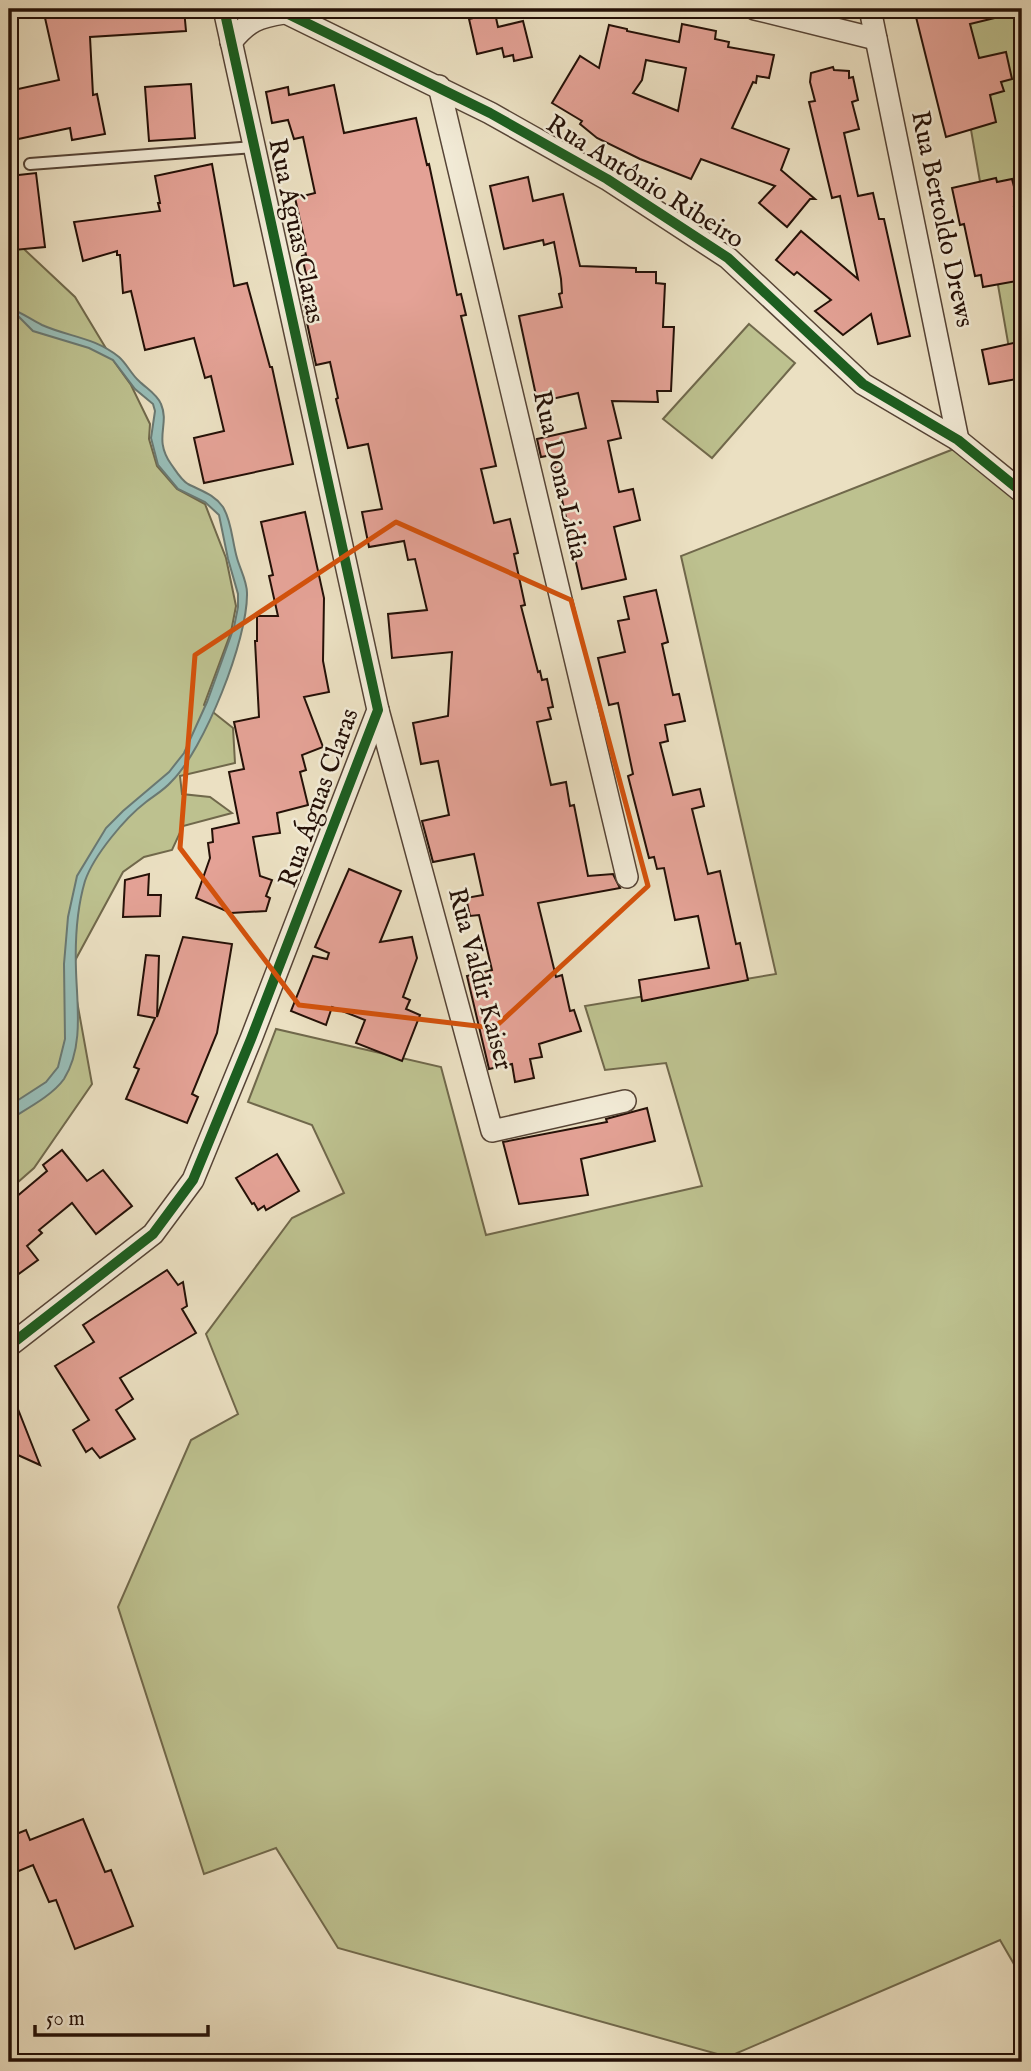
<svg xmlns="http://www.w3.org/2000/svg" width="1031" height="2071" font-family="'IM FELL English',serif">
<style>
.green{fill:#bdc18f;stroke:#70684b;stroke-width:2}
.water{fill:#98bdb7;stroke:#6a7871;stroke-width:2}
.building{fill:#e4a296;stroke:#241007;stroke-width:2;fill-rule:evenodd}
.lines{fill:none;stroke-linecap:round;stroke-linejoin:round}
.lane-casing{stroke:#564436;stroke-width:14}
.street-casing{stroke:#564436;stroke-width:24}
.lane{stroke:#f2ebd7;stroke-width:10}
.street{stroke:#f2ebd7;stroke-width:21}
.cycleway-casing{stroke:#f2ebd7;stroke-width:15}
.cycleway{stroke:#1b5e20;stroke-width:10}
.marked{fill:none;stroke:#d4520c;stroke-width:5;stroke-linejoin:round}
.labels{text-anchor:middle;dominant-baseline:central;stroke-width:5;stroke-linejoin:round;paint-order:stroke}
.street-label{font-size:26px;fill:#241007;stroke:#f2ebd7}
</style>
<rect width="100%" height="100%" fill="#ebe0c2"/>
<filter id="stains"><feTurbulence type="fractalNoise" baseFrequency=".00286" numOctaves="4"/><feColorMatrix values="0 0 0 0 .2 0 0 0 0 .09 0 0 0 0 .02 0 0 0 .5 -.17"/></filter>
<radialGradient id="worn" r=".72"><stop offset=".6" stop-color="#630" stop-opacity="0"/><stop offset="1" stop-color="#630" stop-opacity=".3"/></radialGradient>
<g class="green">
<path d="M950 9H1022V423Z"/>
<path d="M9 235 75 297 113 360 131 385 150 424 149 439 157 466 177 489 205 504 226 558 236 606 231 632 204 705 233 728 235 763 180 776 182 794 210 797 232 813 183 826 172 850 144 857 123 872 71 968 92 1084 34 1168 9 1190Z"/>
<path d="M749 324 795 363 712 458 663 419Z"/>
<path d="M959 447 1022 497V1978L1000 1940 728 2057 338 1948 276 1848 204 1874 118 1607 191 1440 238 1414 206 1334 292 1218 344 1193 312 1125 248 1102 276 1029 441 1067 486 1235 702 1186 666 1063 605 1070 585 1006 776 974 681 556Z"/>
</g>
<path class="water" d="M9 308C21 312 30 319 42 325 69 337 94 337 119 357 127 364 131 374 139 381 146 388 157 394 161 404 170 425 153 438 171 464 176 471 181 480 188 484 201 491 214 494 223 507 232 522 232 541 237 558 240 569 247 581 247 593 248 639 204 750 171 782 164 790 155 795 146 802 125 818 94 855 85 881 77 908 75 941 76 970 77 1005 84 1047 64 1079 52 1096 26 1109 9 1120V1106L46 1082 58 1067 65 1039 64 964 68 917 77 876 106 828 123 811 169 772 184 753 207 702 234 627 238 607V594L228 559 219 515 205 502 178 489 158 465 151 438 155 411 153 404 135 389 113 360 89 348 33 331 19 317 9 314Z"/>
<g class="building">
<path d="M43 9H184L186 31 90 37 93 95 97 94 105 134 72 140 70 128 9 141V91L59 80Z"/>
<path d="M914 9H1002L1003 16 970 24 979 58 1006 52 1012 79 1001 82 1004 91 990 95 996 122 946 137Z"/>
<path d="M495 13 498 27 523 21 532 57 514 61 513 55 504 57 502 48 477 54 469 19Z"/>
<path d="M682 24 716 31 715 39 729 42 728 47 774 55 769 78 757 76 756 83 753 82 732 128 789 149 781 170 815 199H810L787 227 759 203 775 186 701 159 691 179 640 159 597 138 580 124 582 121 552 103 580 56 599 68 609 25 627 29V31L679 42ZM646 60 686 68 678 111 633 93 642 80Z"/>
<path d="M833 67 834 70 849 71V78L853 77 858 100 852 102 859 129 844 133 858 196 873 193 879 219H884L910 336 878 344 871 314 843 335 815 311 831 300 797 272 794 275 776 260 801 231 858 279 840 196 832 198 809 102 815 101 810 82 811 73Z"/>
<path d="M191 84 195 138 149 141 145 87Z"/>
<path d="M334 85 344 133 416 118 427 165 429 164 457 295 461 294 466 315 461 316 496 466 481 469 494 523 510 519 518 553 514 554 525 605 521 606 538 672 540 671 542 680 547 679 553 707 548 708 551 719 537 722 551 785 566 782 570 806 574 805 588 876 613 874 620 888 538 903 556 977 562 975 570 1011 574 1010 581 1031 539 1044 542 1057 530 1059 534 1078 515 1082 512 1064 489 1069 467 976 492 970 479 915 470 916 466 898 483 895 474 854 433 862 422 821 449 815 438 761 421 764 413 723 448 716 452 652 392 658 388 614 427 610 415 559 408 560 404 541 369 547 362 512 382 509 368 444 348 448 336 399 338 398 330 362 316 365 303 304 312 301 302 256 306 255 304 247 306 246 295 198 315 193 303 137 294 139 288 120 272 123 266 92 288 87 289 95Z"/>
<path d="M212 164 234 286 247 283 270 367H272L293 464 204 483 194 438 224 431 211 376 205 378 194 338 145 350 131 291 123 293 120 255H117V251L83 261 74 222 160 211 158 203H160L155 176Z"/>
<path d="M36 173 45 247 14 250 9 207 14 206 10 176Z"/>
<path d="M528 177 533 201 563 194 580 266 636 268V272H656V283L665 284 663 327H674L671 391H657L658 402 612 401 621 438 608 441 619 492 633 489 640 520 614 527 626 579 582 589 552 455 541 457 537 439 586 428 578 393 539 402 537 400 519 316 562 307 559 294 562 293 561 279 554 242 544 245 543 240 504 249 490 186Z"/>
<path d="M996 178 997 182 1012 179 1019 206 1014 207 1022 245V280L983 287 981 275 975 276 964 224 960 225 952 188Z"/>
<path d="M1022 341V378L989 384 982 350Z"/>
<path d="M305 512 324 598 323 661 329 692 304 697 323 747 302 755 306 770 300 772 308 805 277 813 280 833 253 837 260 876 272 880 266 896 270 898 266 911 231 913 196 898 210 858 208 843 213 842 212 829 239 823 229 772 244 769 234 722 259 717 255 641H257V616H278L269 576 273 575 261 522Z"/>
<path d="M656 590 668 642 662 644 673 695 679 694 685 721 665 725 668 741 660 743 673 795 700 789 704 806 692 809 708 874 720 871 736 944 740 943 748 980 642 1001 639 980 709 968 698 916 675 920 664 868 657 869 654 857 649 858 628 776 633 774 618 703 609 705 598 658 625 652 618 621 629 619 624 597Z"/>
<path d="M349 869 401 891 380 942 412 937 417 958 403 997 410 1000 406 1009 420 1015 402 1061 356 1043 365 1020 332 1007 326 1025 291 1011 313 956 327 959 329 953 315 947Z"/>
<path d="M149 874 148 895H161L160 916 123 917 125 880Z"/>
<path d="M183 937 232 944 217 1033 192 1094 198 1097 187 1123 126 1099 139 1069 134 1067 155 1018 138 1015 146 955 159 956 157 1017Z"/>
<path d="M647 1108 655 1141 581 1159 588 1195 519 1204 503 1142 607 1122 606 1119Z"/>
<path d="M62 1150 87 1181 103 1170 132 1206 96 1234 72 1203 39 1230 42 1233 27 1246 38 1260 9 1281V1203L47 1171 43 1165Z"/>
<path d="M277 1154 299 1191 266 1210 264 1206 258 1210 254 1203 252 1204 236 1178Z"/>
<path d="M167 1270 178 1285 183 1282 187 1306 182 1309 196 1333 120 1378 133 1399 116 1410 135 1439 100 1458 92 1448 86 1452 73 1430 89 1420 55 1366 94 1342 83 1325Z"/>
<path d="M9 1389H10L40 1465 9 1451Z"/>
<path d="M83 1819 105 1872 111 1870 133 1926 75 1949 56 1900 49 1902 33 1865 9 1875V1837L26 1830 30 1840Z"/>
</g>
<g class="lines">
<defs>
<path id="lane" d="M30 164 254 147"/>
<g id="street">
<path d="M278 9 490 113 607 179 728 258 863 384 958 440 1022 492"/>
<path d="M755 9 876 39"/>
<path d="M870 9 958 440"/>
<path d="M231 42C248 21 258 17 284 13"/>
<path d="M439 86 627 877"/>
<path d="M378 710 492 1131 625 1101"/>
<path d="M9 1346 153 1234 193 1180 251 1039 378 710 224 9"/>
</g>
</defs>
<use href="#lane" class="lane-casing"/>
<use href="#street" class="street-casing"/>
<use href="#lane" class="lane"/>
<use href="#street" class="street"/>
<defs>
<g id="cycleway">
<path d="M278 9 490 113 607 179 728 258 863 384 958 440 1022 492"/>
<path d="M9 1346 153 1234 193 1180 251 1039 378 710 224 9"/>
</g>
</defs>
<use href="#cycleway" class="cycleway-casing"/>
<use href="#cycleway" class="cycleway"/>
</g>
<path class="marked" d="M396 522 571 600 648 886 494 1028 299 1005 180 848 195 655Z"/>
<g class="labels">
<g class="street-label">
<text transform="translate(645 182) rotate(32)">Rua Antônio Ribeiro</text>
<text transform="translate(942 219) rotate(78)">Rua Bertoldo Drews</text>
<text transform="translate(296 231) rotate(78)">Rua Águas Claras</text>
<text transform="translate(560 475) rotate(77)">Rua Dona Lidia</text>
<text transform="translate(319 798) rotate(-70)">Rua Águas Claras</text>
<text transform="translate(480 979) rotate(75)">Rua Valdir Kaiser</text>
</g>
</g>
<rect width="1031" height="2071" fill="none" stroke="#ebe0c2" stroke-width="35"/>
<rect x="10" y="10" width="1010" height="2050" fill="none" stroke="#241007" stroke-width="3.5"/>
<rect x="18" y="18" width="996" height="2036" fill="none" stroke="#241007" stroke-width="2"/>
<path d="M35 2025v10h173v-10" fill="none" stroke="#241007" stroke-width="3.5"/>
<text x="46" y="2025" font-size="21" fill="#241007" stroke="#f2ebd7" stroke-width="5" paint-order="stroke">50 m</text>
<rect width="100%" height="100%" filter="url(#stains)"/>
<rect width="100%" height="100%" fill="url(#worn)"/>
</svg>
